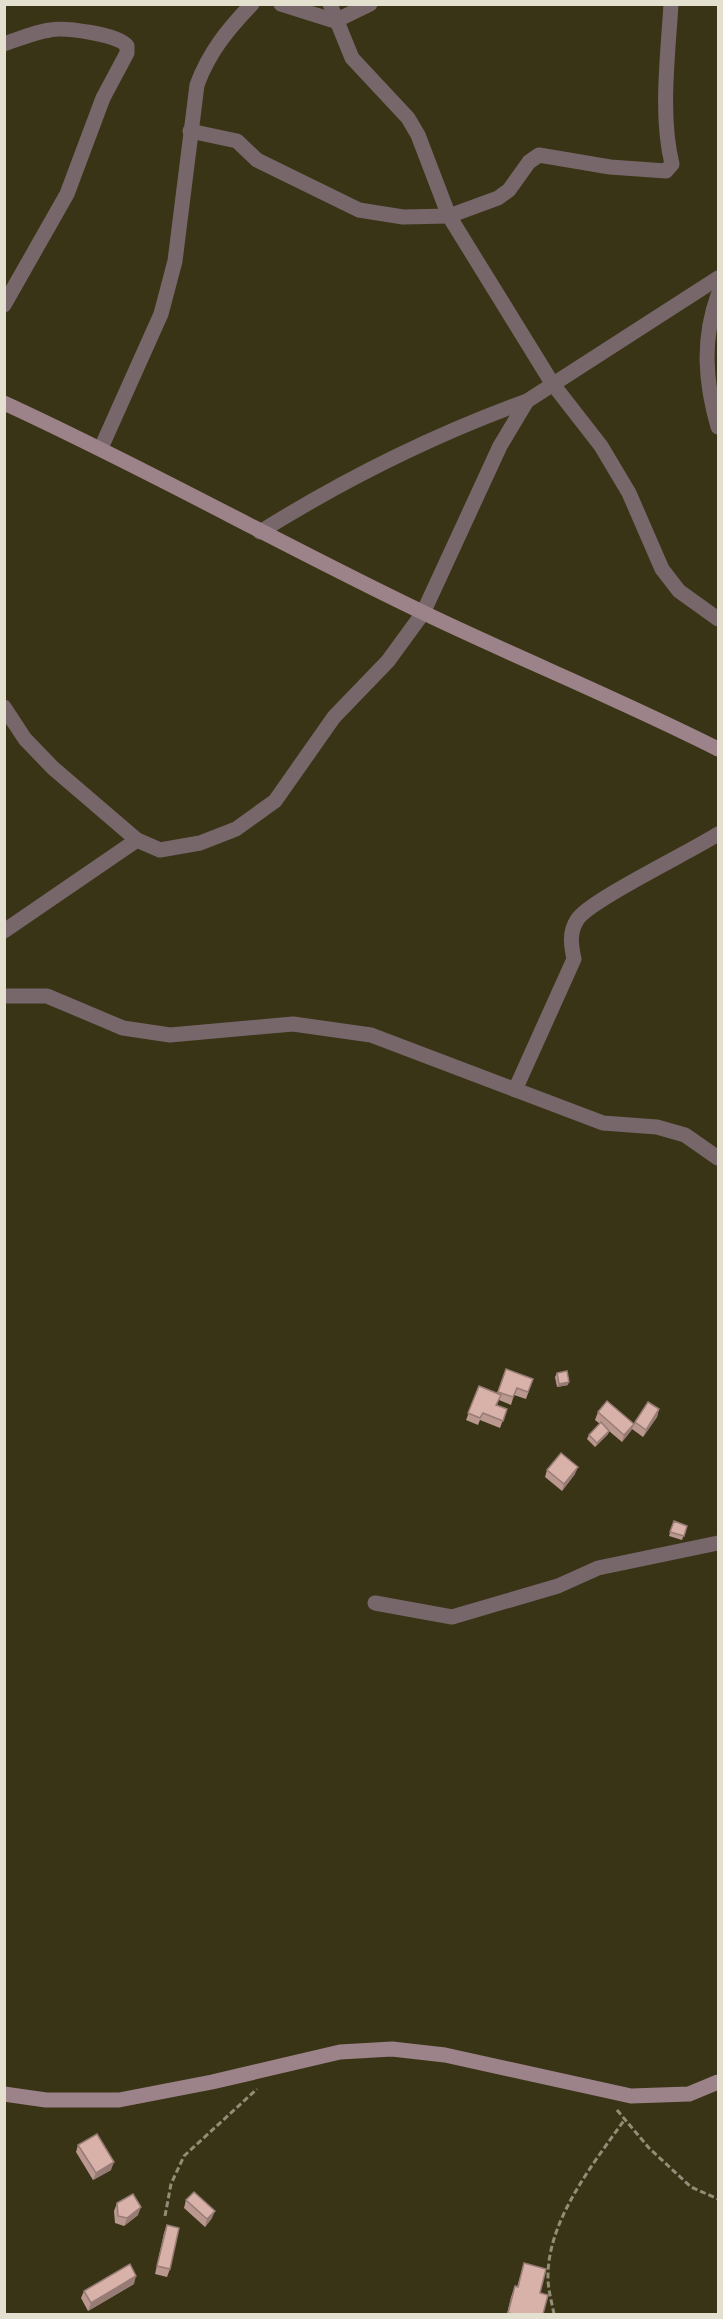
<svg xmlns="http://www.w3.org/2000/svg" width="723" height="2319" font-family="Karla,sans-serif">
<style>
.lines{fill:none;stroke-linecap:round;stroke-linejoin:round}
.path{stroke:#928d76;stroke-width:3;stroke-dasharray:6 3;stroke-linecap:butt}
.street{stroke:#77676b;stroke-width:15}
.secondary{stroke:#9c8389;stroke-width:15}
.wall{fill:#ba9890}
.shaded-wall{fill:#977c76}
.building{fill:#d8b1a8;stroke:#977c76;stroke-width:1.5}
</style>
<rect width="100%" height="100%" fill="#3a3416"/>
<g class="lines">
<g class="path">
<path d="M617 2110 649 2148 691 2187 718 2199"/>
<path d="M165 2216 171 2184 184 2156 257 2089"/>
<path d="M554 2314C552 2303 548 2290 548 2278 547 2221 593 2164 625 2119"/>
</g>
<g class="street">
<path d="M281 4 335 21 370 4"/>
<path d="M330 4 352 58 408 118 418 135 449 216 552 383 601 446 629 493 662 569 679 591 718 619"/>
<path d="M4 44C19 39 35 32 50 30 64 27 118 34 127 46V53L103 98 67 194 4 305"/>
<path d="M190 131 237 141 257 160 359 210 403 217 449 216 498 198 509 190 529 162 539 155 610 167 666 171 672 164C660 116 668 54 671 4"/>
<path d="M718 295C702 339 705 382 718 427"/>
<path d="M101 448 161 314 175 261 197 85C209 52 228 29 252 4"/>
<path d="M260 532C345 479 433 435 527 401"/>
<path d="M4 707 25 739 53 768 137 840 160 850 200 843 236 829 275 801 334 717 388 661 423 613 500 446 527 401 718 278"/>
<path d="M4 931 137 840"/>
<path d="M4 996H47L123 1028 170 1035 293 1024 371 1035 603 1123 657 1127 685 1135 718 1158"/>
<path d="M515 1090 574 959C571 945 569 933 577 920 588 901 692 851 718 834"/>
<path d="M375 1603 452 1617 558 1586 598 1568 718 1543"/>
</g>
<g class="secondary">
<path d="M4 403C146 468 282 545 422 612 520 659 621 700 718 749"/>
<path d="M4 2094 46 2100H119L212 2082 340 2052 392 2049 445 2055 631 2096 689 2094 718 2082"/>
</g>
</g>
<g class="wall">
<path d="M506 1369 533 1379 526 1399 514 1395 511 1405 499 1400 497 1405 507 1409 500 1428 480 1420 478 1425 466 1420 479 1386 497 1393Z"/>
<path d="M557 1373 568 1385 557 1387 555 1377Z"/>
<path d="M659 1409 657 1417 643 1437 632 1429 622 1442 609 1431 608 1434 595 1447 587 1439 589 1435 600 1424 595 1420 598 1412 634 1424 635 1422Z"/>
<path d="M547 1470 575 1474 562 1491 545 1477Z"/>
<path d="M674 1521 687 1526 682 1540 669 1536Z"/>
<path d="M78 2145 111 2170 93 2180 76 2152Z"/>
<path d="M186 2200 212 2218 205 2227 184 2208Z"/>
<path d="M117 2203 138 2215 124 2226 115 2223 114 2211Z"/>
<path d="M167 2225 170 2269 167 2277 155 2274 164 2233Z"/>
<path d="M524 2263 540 2293 543 2314H507L511 2297 515 2286 517 2287Z"/>
<path d="M134 2284 88 2311 81 2298 84 2291Z"/>
</g>
<g class="shaded-wall">
<path d="M569 1382 568 1385 557 1387 559 1384Z"/>
<path d="M659 1409 657 1417 643 1437 646 1430Z"/>
<path d="M634 1424 631 1431 622 1442 624 1435Z"/>
<path d="M609 1431 608 1434 595 1447 597 1443Z"/>
<path d="M578 1467 575 1474 562 1491 564 1484Z"/>
<path d="M114 2162 111 2170 93 2180 96 2173Z"/>
<path d="M141 2207 138 2215 124 2226 127 2218Z"/>
<path d="M215 2211 212 2218 205 2227 207 2219Z"/>
<path d="M136 2276 134 2284 88 2311 91 2303Z"/>
</g>
<g class="building">
<path d="M506 1369 533 1379 528 1392 517 1388 513 1397 498 1392Z"/>
<path d="M567 1371 569 1382 559 1384 557 1373Z"/>
<path d="M479 1386 501 1395 496 1405 507 1409 503 1421 483 1413 480 1418 468 1413Z"/>
<path d="M607 1401 634 1424 624 1435 598 1412Z"/>
<path d="M648 1402 659 1409 646 1430 635 1422Z"/>
<path d="M601 1422 609 1431 597 1443 589 1435Z"/>
<path d="M561 1453 578 1467 564 1484 547 1470Z"/>
<path d="M674 1521 687 1526 684 1536 670 1532Z"/>
<path d="M97 2134 114 2162 96 2173 78 2145Z"/>
<path d="M194 2192 215 2211 207 2219 186 2200Z"/>
<path d="M133 2194 141 2207 127 2218 118 2216 117 2203Z"/>
<path d="M167 2225 179 2228 170 2269 157 2266Z"/>
<path d="M524 2263 546 2269 540 2293 548 2295 543 2314H513L508 2313 515 2286 518 2287Z"/>
<path d="M130 2264 136 2276 91 2303 84 2291Z"/>
</g>
<rect width="723" height="2319" fill="none" stroke="#e3e0cf" stroke-width="12"/>
</svg>
